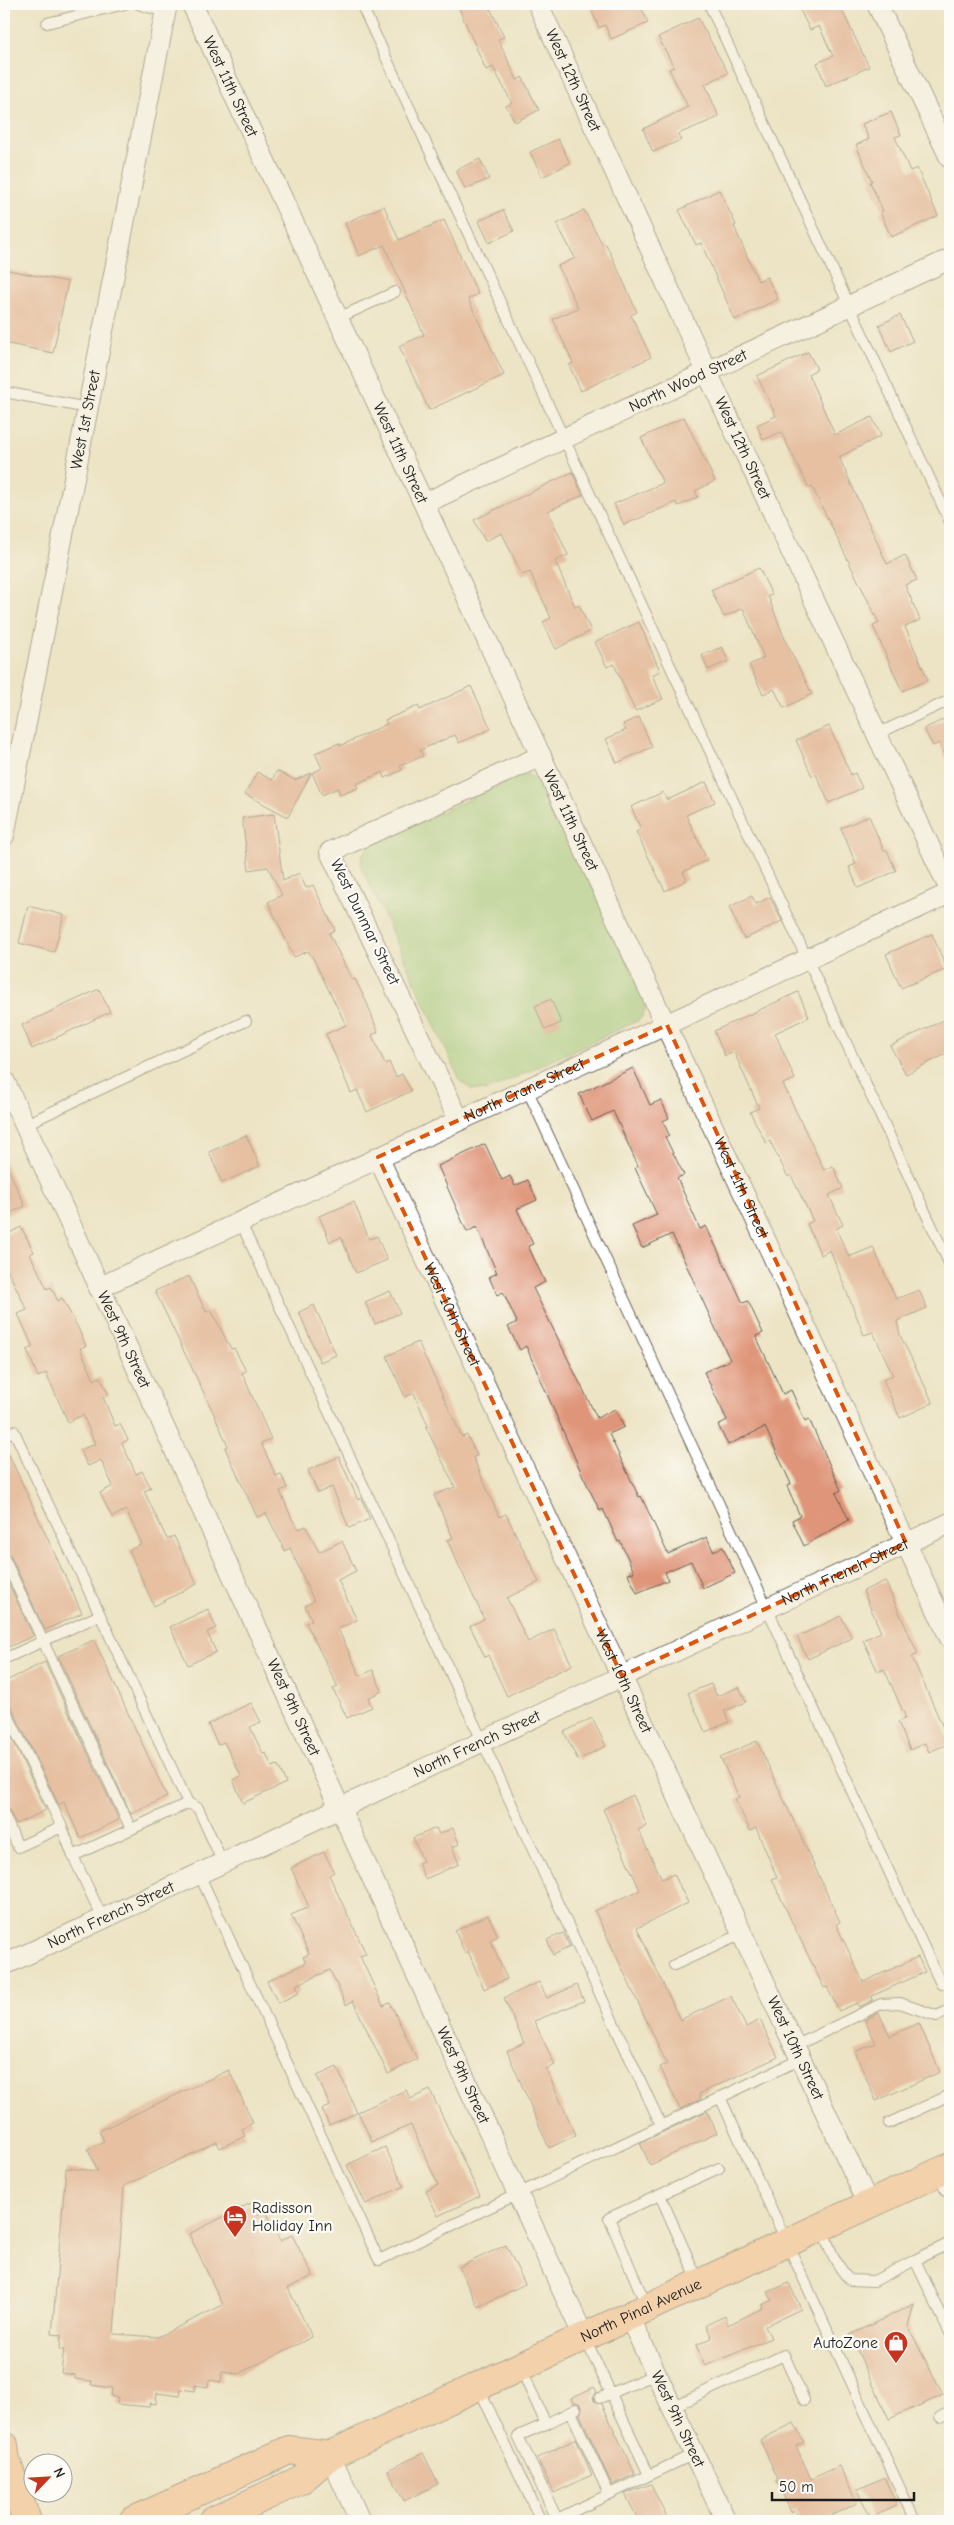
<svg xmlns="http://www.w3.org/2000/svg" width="954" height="2525" font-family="'Comic Neue',sans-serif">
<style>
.green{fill:#9acb7b;stroke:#5b744c}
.building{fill:#df9579}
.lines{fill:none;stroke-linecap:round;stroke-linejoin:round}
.lane-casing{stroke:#656257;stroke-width:12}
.street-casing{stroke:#656257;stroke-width:22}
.primary-casing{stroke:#656257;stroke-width:30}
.lane{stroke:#fff;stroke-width:10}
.street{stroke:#fff;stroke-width:20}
.primary{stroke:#fabb8c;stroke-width:28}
.marked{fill:none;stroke:#de560d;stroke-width:4;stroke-dasharray:10 6;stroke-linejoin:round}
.labels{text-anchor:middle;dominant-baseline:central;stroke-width:4.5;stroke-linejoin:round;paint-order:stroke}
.street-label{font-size:16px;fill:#1c1c1c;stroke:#fdfcf7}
.poi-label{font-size:16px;fill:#1c1c1c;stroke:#fdfcf7;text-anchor:start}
</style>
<rect width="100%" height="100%" fill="#fdfcf7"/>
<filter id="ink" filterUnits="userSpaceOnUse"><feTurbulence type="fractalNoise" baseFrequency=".02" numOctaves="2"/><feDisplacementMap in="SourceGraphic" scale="10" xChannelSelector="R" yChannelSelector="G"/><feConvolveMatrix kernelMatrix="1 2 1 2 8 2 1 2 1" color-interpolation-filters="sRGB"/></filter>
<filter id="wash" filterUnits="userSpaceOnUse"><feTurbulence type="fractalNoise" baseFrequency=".0096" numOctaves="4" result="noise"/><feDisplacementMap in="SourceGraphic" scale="20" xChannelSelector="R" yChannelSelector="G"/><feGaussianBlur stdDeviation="1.12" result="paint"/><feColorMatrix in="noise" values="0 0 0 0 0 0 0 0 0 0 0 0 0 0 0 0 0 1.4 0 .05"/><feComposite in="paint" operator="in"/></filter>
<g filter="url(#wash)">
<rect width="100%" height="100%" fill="#ede4c5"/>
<path class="green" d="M524 774 544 781 646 1002 644 1013 639 1020 486 1091 471 1089 461 1082 361 866 362 856 370 844Z"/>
<g id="blocks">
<g class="building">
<path d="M457 4H488L504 37 498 39 517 80 522 77 539 110 515 122 506 106 512 103 493 67 486 70Z"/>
<path d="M604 4H640L648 23 611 39 605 25 599 28 591 9Z"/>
<path d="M813 4H839L869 67 826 86 817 63 833 56 819 26 810 30 800 10Z"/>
<path d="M698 18 728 73 705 84 719 117 678 134 681 140 653 152 643 129 688 107 669 69 674 67 658 37Z"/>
<path d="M891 112 901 135 895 137 910 171 917 168 938 216 891 237 880 212 883 211 870 182 872 181 856 145 869 139 862 124Z"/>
<path d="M558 139 570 163 542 177 530 152Z"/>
<path d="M480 159 489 179 465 189 456 170Z"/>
<path d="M719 190 736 225 734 226 758 281 767 277 778 299 735 320 701 243 696 245 679 210Z"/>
<path d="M384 206 399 240 444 220 478 294 468 299 504 375 429 410 399 346 424 335 384 245 359 256 345 223Z"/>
<path d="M503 210 514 231 489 243 479 221Z"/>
<path d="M584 210 603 245 606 244 620 274 637 312 631 315 651 357 581 391 569 365 573 363 553 319 578 308 558 266 575 258 557 224Z"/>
<path d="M8 270 68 282 53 353 4 343V292Z"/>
<path d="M900 315 913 341 891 352 879 325Z"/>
<path d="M808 352 817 369 808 374 835 435 872 417 881 436 839 457 887 564 905 555 917 580 905 585 920 620 905 627 928 680 902 691 873 626 879 623 812 487 809 488 781 432 763 440 757 425 776 416 757 376Z"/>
<path d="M684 417 715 481 695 491 698 497 678 506 676 502 624 525 614 504 663 483 641 438Z"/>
<path d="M572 472 583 495 548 511 568 555 555 561 575 607 579 605 591 631 556 649 543 622 551 618 530 572 522 575 502 533 485 541 474 520Z"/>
<path d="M759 568 772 595 768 596 786 642 812 694 784 708 774 689 763 694 749 665 764 658 743 608 724 617 711 590Z"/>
<path d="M639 622 660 671 652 675 663 699 635 711 614 664 607 667 595 642Z"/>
<path d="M722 647 728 661 708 670 702 655Z"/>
<path d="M471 686 491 729 459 743 455 735 420 750 423 756 400 766 402 770 385 778 383 772 356 784 358 788 340 795 338 788 322 795 312 773 322 768 315 753 339 743 340 746 387 724 385 720 418 706 420 710Z"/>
<path d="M950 716V767L939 743 933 746 924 729Z"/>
<path d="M639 717 652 747 617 763 606 739 626 730 623 724Z"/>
<path d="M829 726 851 775 855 773 862 788 829 803 816 774 812 776 796 740Z"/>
<path d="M277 771 295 780 311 773 288 817 245 794 257 772 272 780Z"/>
<path d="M706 782 715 802 686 815 707 860 683 872 687 880 665 891 636 832 641 829 631 807 663 792 667 800Z"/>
<path d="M274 814 283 881 299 873 306 888 313 885 335 930 329 933 352 980 355 979 367 1003 378 1032 372 1035 385 1064 389 1062 396 1077 402 1074 411 1091 367 1112 357 1090 351 1093 326 1034 346 1025 313 958 308 951 294 957 268 902 282 895 268 867 249 870 242 818Z"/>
<path d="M869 816 884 851 887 850 896 871 858 888 849 867 856 864 841 828Z"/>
<path d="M752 896 756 904 770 897 782 921 744 939 729 907Z"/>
<path d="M28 906 64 915 54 952 19 943Z"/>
<path d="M932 934 947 969 901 988 886 954Z"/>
<path d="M99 989 110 1012 32 1049 22 1025Z"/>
<path d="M798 992 809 1017 775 1033 795 1079 783 1084 824 1170 833 1166 843 1188 829 1195 843 1225 836 1229 849 1257 873 1247 896 1299 919 1290 927 1308 897 1321 900 1335 933 1403 900 1418 883 1380 893 1375 873 1332 864 1335 830 1250 821 1255 807 1224 813 1221 791 1175 788 1177 770 1141 766 1143 750 1112 759 1108 734 1052 725 1056 714 1031Z"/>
<path d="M551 999 561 1023 545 1030 535 1006Z"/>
<path d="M950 1017V1052L906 1074 890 1046Z"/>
<path d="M633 1068 650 1105 661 1100 669 1118 663 1121 669 1135 665 1137 684 1175 677 1178 700 1229 706 1226 743 1303 748 1301 763 1333 756 1336 783 1394 791 1390 805 1421 809 1419 841 1490 836 1493 849 1520 804 1546 792 1520 800 1516 787 1486 791 1484 765 1427 728 1445 718 1425 727 1420 704 1372 730 1360 672 1234 642 1248 632 1226 657 1215 635 1168 638 1166 613 1111 592 1121 579 1094Z"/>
<path d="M246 1135 260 1166 222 1183 209 1152Z"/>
<path d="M485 1144 502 1180 510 1176 515 1186 528 1180 537 1200 517 1209 533 1244 528 1246 545 1282 533 1288 597 1418 615 1409 624 1427 609 1434 639 1497 641 1496 668 1554 707 1537 713 1551 723 1547 735 1573 703 1588 691 1561 665 1572 668 1580 637 1593 628 1574 634 1572 620 1541 618 1542 603 1509 600 1511 581 1472 526 1346 520 1350 508 1327 517 1322 503 1292 497 1295 489 1277 497 1273 477 1227 467 1232 438 1166Z"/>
<path d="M4 1160 25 1206 4 1216Z"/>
<path d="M354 1202 369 1239 377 1236 387 1260 356 1273 341 1237 330 1242 319 1216Z"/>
<path d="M21 1227 34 1252 30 1254 47 1289 51 1287 58 1301 62 1298 78 1328 86 1346 80 1348 94 1380 100 1377 109 1395 103 1397 115 1426 120 1424 128 1440 122 1443 136 1474 142 1471 151 1488 144 1491 167 1539 174 1536 197 1584 154 1606 129 1550 142 1544 126 1510 112 1517 100 1493 113 1486 101 1460 88 1466 80 1450 95 1444 83 1415 68 1422 46 1373 38 1377 27 1350 33 1347 18 1314 27 1310 4 1263V1236Z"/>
<path d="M189 1276 206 1312 211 1310 231 1349 234 1348 246 1371 242 1373 271 1439 261 1443 276 1476 281 1474 287 1488 280 1491 292 1519 299 1529 306 1526 319 1552 342 1541 356 1571 338 1580 357 1620 338 1629 360 1676 373 1670 382 1691 368 1698 372 1707 347 1718 333 1689 338 1687 306 1623 312 1620 305 1606 314 1601 290 1548 285 1551 266 1513 257 1517 225 1448 228 1446 213 1412 155 1291Z"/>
<path d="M390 1291 400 1313 375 1324 365 1302Z"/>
<path d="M314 1305 336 1355 320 1362 299 1312Z"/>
<path d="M418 1342 462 1437 467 1435 477 1456 473 1457 499 1517 506 1514 539 1582 507 1598 528 1642 554 1629 572 1665 507 1696 488 1655 485 1657 470 1626 484 1619 447 1540 453 1538 434 1495 455 1487 426 1427 428 1426 414 1393 405 1397 387 1356Z"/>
<path d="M4 1444 82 1613 45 1630 10 1555 4 1551Z"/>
<path d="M339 1457 358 1500 361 1498 370 1519 349 1528 332 1487 318 1493 308 1470Z"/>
<path d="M4 1574 33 1636 4 1649Z"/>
<path d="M885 1581 918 1654 912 1657 950 1743 929 1752 925 1743 910 1750 898 1722 906 1718 884 1669 878 1672 863 1640 881 1632 863 1591Z"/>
<path d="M208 1609 216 1628 207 1632 216 1652 188 1665 170 1627Z"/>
<path d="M841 1616 852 1638 808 1659 797 1637Z"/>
<path d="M94 1640 167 1797 131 1814 58 1656Z"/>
<path d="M45 1662 119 1820 80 1838 64 1802 59 1805 10 1704 4 1700V1682Z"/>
<path d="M711 1684 717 1696 739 1687 746 1702 724 1711 729 1722 705 1732 688 1693Z"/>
<path d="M251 1703 261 1722 250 1727 263 1754 266 1753 272 1767 278 1765 286 1783 243 1803 233 1780 241 1776 224 1742 218 1745 208 1724Z"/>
<path d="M592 1718 606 1746 578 1760 564 1732Z"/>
<path d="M4 1722 46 1810 16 1824 4 1800Z"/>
<path d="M757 1741 840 1922 836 1924 863 1982 918 1957 925 1972 872 1996 873 2000 859 2007 857 2003 839 2011 827 1987 824 1988 790 1918 772 1879 777 1877 756 1828 750 1831 735 1799 739 1797 720 1757Z"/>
<path d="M633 1795 647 1826 638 1830 662 1879 674 1874 688 1903 637 1928 680 2020 731 1996 746 2027 760 2020 778 2057 699 2094 701 2099 680 2109 660 2067 667 2064 595 1911 640 1890 603 1809Z"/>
<path d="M436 1828 439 1834 453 1828 459 1844 452 1847 459 1864 425 1879 418 1863 423 1861 413 1838Z"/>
<path d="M324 1852 334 1872 329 1875 366 1954 360 1956 383 2006 390 2003 417 2059 388 2074 353 2001 346 2005 330 1970 296 1985 299 1993 278 2003 267 1981 306 1963 303 1957 309 1954 291 1915 309 1907 291 1868Z"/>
<path d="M488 1915 498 1936 490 1940 507 1979 484 1989 468 1951 465 1953 455 1931Z"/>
<path d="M563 1933 570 1947 553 1955 547 1940Z"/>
<path d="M539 1982 547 1998 577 1985 584 2001 534 2021 555 2065 546 2069 576 2135 549 2148 507 2051 524 2043 504 1998Z"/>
<path d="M879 2013 890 2036 919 2023 940 2072 876 2101 855 2052 876 2043 865 2020Z"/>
<path d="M337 2067 357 2113 329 2125 322 2109 330 2106 317 2076Z"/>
<path d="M229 2070 253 2123 242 2129 245 2136 220 2148 217 2142 124 2186 114 2334 158 2337 223 2305 189 2234 251 2203 257 2215 266 2211 280 2241 292 2235 313 2276 288 2288 312 2337 238 2374 222 2372 221 2382 209 2380 208 2387 195 2385V2391L181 2389 180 2396 157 2393 156 2404 150 2403 149 2407 117 2404 118 2397H111L112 2388 91 2385 92 2381 75 2379V2375L61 2373 64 2349 60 2350 61 2335 52 2334 66 2168 98 2171 88 2149 104 2141 99 2131Z"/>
<path d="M406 2090 410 2099 430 2090 480 2196 438 2216 426 2191 438 2185 411 2125 372 2142 358 2112Z"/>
<path d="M707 2111 717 2133 650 2165 640 2143Z"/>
<path d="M385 2147 404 2186 366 2204 347 2165Z"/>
<path d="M506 2245 525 2284 478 2307 459 2267Z"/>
<path d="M789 2283 801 2309 765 2326 771 2338 705 2366 696 2345 712 2338 706 2325 725 2316 728 2325 763 2308 762 2305 772 2300 768 2292Z"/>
<path d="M914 2304 908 2326 943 2395 889 2419 850 2335Z"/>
<path d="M594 2387 597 2392 593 2397 594 2401 602 2404 635 2474 612 2485 580 2415 582 2406 579 2403H573L571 2398Z"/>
<path d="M794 2423 804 2442 796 2446 811 2479 839 2466 857 2503 832 2515 835 2521H800L795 2510 791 2512 776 2480 778 2479 760 2440Z"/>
<path d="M576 2439 592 2475 554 2493 537 2458Z"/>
<path d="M423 2453 438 2484 404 2501 388 2470Z"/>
<path d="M884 2477 897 2505 871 2518 857 2490Z"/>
<path d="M651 2484 663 2509 668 2521H639L625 2494Z"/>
</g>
</g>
</g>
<g filter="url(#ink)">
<use href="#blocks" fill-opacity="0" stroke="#656257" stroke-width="1"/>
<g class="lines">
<defs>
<g id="lane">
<path d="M138 4 165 12"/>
<path d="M361 4 950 1265"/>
<path d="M709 4 950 522"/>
<path d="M47 23 125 4"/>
<path d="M338 318 395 292"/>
<path d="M4 392 88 408"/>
<path d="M877 734 950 700"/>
<path d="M527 1089 941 1984"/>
<path d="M24 1125 246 1021"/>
<path d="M240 1221 661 2125"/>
<path d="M4 1435 14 1431 188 1803"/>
<path d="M4 1558 131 1829"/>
<path d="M4 1659 100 1615"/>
<path d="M4 1707 62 1827"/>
<path d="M4 1815 18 1847 62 1827 73 1856"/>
<path d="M199 1874 379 2260 801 2059"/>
<path d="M103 1919 73 1856 188 1803 198 1808 223 1863"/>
<path d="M674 1965 742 1934"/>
<path d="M795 2046 881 2004 900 2003 937 2016 950 2010"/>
<path d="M720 2097 915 2521"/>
<path d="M889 2123 950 2095"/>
<path d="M660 2195 699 2283"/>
<path d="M822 2227C829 2248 835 2264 850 2280L874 2281 915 2260"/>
<path d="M950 2243 915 2260 950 2333"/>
<path d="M647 2307 609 2218 719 2168"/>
<path d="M585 2338 649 2475"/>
<path d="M521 2369 546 2424 576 2409"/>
<path d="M479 2388 541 2521"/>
<path d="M600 2398 656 2374"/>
<path d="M672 2407 784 2355 804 2400"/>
<path d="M571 2412 609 2494"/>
<path d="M940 2417 950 2412"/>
<path d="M546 2424 518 2436 557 2519 694 2454"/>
</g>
<g id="street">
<path id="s1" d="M192 4 950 1638"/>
<path id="s2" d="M538 4 707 372 950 890"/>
<path d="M877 4 950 158"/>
<path id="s3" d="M425 503 950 259"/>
<path id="s4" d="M4 836 167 4"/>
<path id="s5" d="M4 1080 583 2335"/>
<path d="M459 1120 330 852 541 756"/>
<path id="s6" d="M378 1157 869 2205"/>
<path id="s7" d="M98 1288 950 893"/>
<path id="s8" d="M4 1965 950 1523"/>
<path d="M942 2171 950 2188"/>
<path id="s9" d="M629 2316 726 2521"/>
<path d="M330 2455 360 2521"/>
</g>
<g id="primary">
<path d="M4 2445 6 2461 27 2521"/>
<path d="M133 2521 289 2450 330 2455"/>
<path id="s10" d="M213 2521 302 2479 330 2455 950 2167"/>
</g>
</defs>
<use href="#lane" class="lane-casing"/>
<use href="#street" class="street-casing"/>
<use href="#primary" class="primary-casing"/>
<use href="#lane" class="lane"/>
<use href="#street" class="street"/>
<use href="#primary" class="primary"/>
</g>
</g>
<path d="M0 0H954V2525H0ZM667 1025 906 1543 622 1676 378 1157Z" fill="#ede4c5" fill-opacity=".55" fill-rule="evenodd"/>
<path class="marked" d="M667 1025 906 1543 622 1676 378 1157Z"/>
<defs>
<symbol id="hotel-pin" viewBox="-11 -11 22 30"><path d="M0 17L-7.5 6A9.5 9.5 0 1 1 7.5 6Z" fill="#c8321e" stroke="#fdfcf7"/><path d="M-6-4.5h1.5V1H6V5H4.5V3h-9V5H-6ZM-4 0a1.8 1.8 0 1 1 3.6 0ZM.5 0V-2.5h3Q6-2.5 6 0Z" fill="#fff"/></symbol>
<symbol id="shop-pin" viewBox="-11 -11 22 30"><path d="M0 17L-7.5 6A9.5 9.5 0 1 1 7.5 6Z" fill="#c8321e" stroke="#fdfcf7"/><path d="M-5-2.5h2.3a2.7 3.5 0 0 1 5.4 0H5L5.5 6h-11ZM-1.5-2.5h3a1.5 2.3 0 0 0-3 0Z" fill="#fff"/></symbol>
</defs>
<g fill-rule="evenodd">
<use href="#hotel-pin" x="221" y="2203" width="28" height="38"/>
<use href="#shop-pin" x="882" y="2329" width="28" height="38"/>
</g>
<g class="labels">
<g class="street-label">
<text stroke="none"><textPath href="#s2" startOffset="84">West 12th Street</textPath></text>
<text stroke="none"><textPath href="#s1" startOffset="91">West 11th Street</textPath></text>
<text stroke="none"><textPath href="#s3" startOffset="290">North Wood Street</textPath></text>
<text stroke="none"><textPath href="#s4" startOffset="424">West 1st Street</textPath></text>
<text stroke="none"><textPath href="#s2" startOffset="489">West 12th Street</textPath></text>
<text stroke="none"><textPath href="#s1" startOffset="495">West 11th Street</textPath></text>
<text stroke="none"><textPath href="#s1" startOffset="900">West 11th Street</textPath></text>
<text transform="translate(365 922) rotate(64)">West Dunmar Street</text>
<text stroke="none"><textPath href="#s7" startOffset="470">North Crane Street</textPath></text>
<text stroke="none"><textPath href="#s1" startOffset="1305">West 11th Street</textPath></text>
<text stroke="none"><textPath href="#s6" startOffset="174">West 10th Street</textPath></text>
<text stroke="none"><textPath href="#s5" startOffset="286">West 9th Street</textPath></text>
<text stroke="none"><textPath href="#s8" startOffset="928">North French Street</textPath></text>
<text stroke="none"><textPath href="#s6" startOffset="579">West 10th Street</textPath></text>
<text stroke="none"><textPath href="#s5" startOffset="691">West 9th Street</textPath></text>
<text stroke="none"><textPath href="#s8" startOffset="522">North French Street</textPath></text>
<text stroke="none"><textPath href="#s8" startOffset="118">North French Street</textPath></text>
<text stroke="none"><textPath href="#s6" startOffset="984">West 10th Street</textPath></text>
<text stroke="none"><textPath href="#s5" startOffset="1096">West 9th Street</textPath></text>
<text stroke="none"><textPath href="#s10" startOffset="478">North Pinal Avenue</textPath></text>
<text stroke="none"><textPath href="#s9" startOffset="114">West 9th Street</textPath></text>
</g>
<g class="poi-label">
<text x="252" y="2208">Radisson<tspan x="252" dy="18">Holiday Inn</tspan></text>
<text x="878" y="2343" text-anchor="end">AutoZone</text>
</g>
</g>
<rect width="954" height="2525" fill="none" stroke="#fdfcf7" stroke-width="20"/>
<g transform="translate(48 2478) rotate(65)"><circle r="24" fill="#fdfcf7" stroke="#a3a29f"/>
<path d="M0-4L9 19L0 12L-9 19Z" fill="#c8321e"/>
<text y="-8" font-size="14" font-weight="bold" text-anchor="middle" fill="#1c1c1c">N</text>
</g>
<path d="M772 2492v8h142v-8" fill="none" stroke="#1c1c1c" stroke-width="2.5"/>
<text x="779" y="2492" font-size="15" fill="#1c1c1c" stroke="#fdfcf7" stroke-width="4" paint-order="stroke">50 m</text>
</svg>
